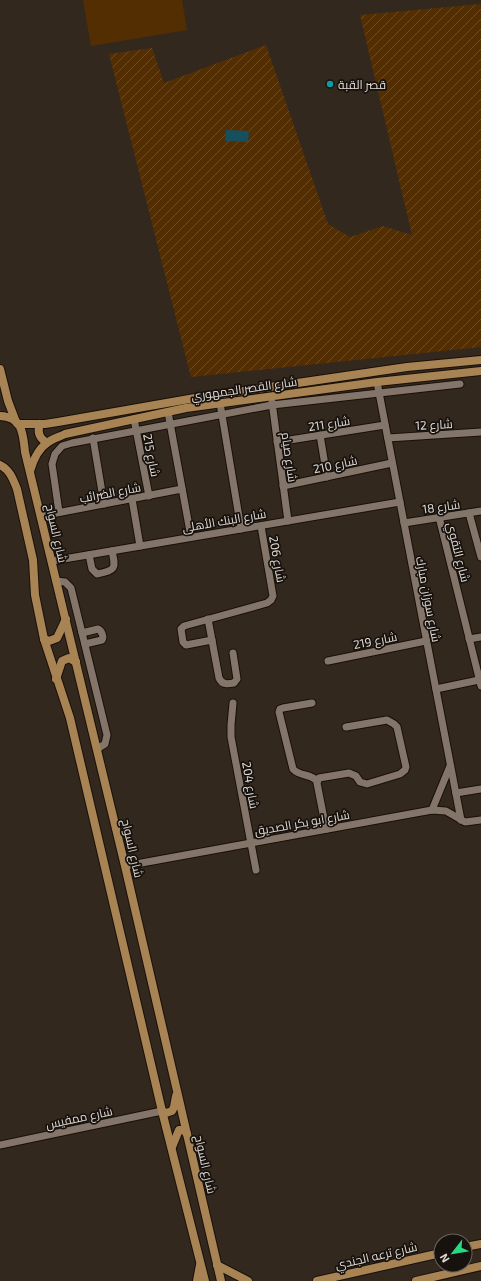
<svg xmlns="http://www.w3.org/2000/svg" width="481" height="1281" font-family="'Exo 2',Cairo,sans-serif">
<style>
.green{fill:#542e03}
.garden{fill:url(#garden-furrows)}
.water{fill:#16505f}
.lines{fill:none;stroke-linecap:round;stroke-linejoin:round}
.street-casing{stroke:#1a1008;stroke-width:9}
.secondary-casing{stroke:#1a1008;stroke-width:10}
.street{stroke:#83756a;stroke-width:7}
.secondary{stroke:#a88354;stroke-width:8}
.culture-dot{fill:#0f9aa8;stroke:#17120e;stroke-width:1.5}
.labels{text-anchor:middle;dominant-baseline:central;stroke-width:3.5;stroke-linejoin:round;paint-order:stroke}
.poi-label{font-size:12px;fill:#e1d9d3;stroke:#17120e;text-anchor:start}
.street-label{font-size:12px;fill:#e1d9d3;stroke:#17120e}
</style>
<defs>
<pattern id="garden-furrows" width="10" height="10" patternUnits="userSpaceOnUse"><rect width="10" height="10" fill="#542e03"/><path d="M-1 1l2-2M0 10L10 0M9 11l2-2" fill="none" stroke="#6c4c27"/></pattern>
</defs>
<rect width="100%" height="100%" fill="#33281e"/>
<path class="green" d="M83 0H182L187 30 91 46Z"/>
<path class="garden" d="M481 4V347L191 377 109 54 152 48 164 83 266 45 328 224 350 237 383 226 412 235 360 15Z"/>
<path class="water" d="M226 130 249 131 248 142 225 141Z"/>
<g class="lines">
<defs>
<g id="street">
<path d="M377 382 461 820"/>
<path d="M272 402 288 521"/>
<path d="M220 403 241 529"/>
<path d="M168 412 191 537"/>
<path d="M134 419 149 496"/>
<path d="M320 435 327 477"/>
<path d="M93 438 104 504"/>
<path d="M388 438 481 432"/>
<path d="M277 442 385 425"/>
<path d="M283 486 392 463"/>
<path d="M132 499 140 546"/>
<path d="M59 512 52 464 55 454 62 446 72 443 272 405 460 384"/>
<path d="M469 513 481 557"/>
<path d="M41 516 182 489"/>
<path d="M439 517 481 686"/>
<path d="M404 523 481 511"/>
<path d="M89 555 92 569 97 574C116 570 116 569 112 551"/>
<path d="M52 561 400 502"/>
<path d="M56 581 65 582 71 588 107 735 105 744 97 749"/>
<path d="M208 619 219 678C222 685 228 684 234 683L237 679 233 653"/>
<path d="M82 633 98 629C102 631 104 637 102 640L85 644"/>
<path d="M469 639 481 637"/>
<path d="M212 640 186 645 183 642 181 629 184 626 267 603 271 600 273 596 261 526"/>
<path d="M328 661 426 641"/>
<path d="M436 689 479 680"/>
<path d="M233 703 231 725V737L256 870"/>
<path d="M312 703 283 708 280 709 279 712 293 769C300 777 310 773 317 781"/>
<path d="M456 793 481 789"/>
<path d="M432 810 450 766"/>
<path d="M326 829 317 783 319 778 349 773 356 776 360 782 367 784 400 774 405 770 406 767 397 727 394 724 387 720 346 727"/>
<path d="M125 866 432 810 446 811 465 822 481 820"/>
<path d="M0 1145 162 1111"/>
</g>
<g id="secondary">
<path d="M0 369 8 401 16 422"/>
<path d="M0 416C23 417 23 434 25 452L125 866 221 1281"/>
<path d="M18 424H45L58 422 195 398 407 367 481 360"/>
<path d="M40 424C37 432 39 438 47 443"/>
<path d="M0 465C10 470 13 479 17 489L33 560 35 595 44 639 70 718 162 1111 205 1281"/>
<path d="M30 471C33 461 38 449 47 443 52 439 59 437 65 434L186 408 377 382 481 371"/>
<path d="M44 639 49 641 57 638 66 619"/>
<path d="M56 679 62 661 69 658 76 662"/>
<path d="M162 1111 166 1113 172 1111 174 1107 176 1096"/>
<path d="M172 1147 179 1130H184L187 1134"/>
<path d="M465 1247 481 1244"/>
<path d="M217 1265 248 1281"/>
<path d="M197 1281 200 1265"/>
<path d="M317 1281 441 1253"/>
<path d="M416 1281 481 1266"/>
</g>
</defs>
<use href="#street" class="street-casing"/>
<use href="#secondary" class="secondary-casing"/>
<use href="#street" class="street"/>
<use href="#secondary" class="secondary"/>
</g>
<circle class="culture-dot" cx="330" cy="84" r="4"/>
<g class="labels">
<g class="poi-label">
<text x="338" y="84">قصر القبة</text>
</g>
<g class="street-label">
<text transform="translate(244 388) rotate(-8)">شارع القصر الجمهوري</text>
<text transform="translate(329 423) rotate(-9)">شارع 211</text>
<text transform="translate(434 424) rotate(-3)">شارع 12</text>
<text transform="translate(152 455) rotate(79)">شارع 215</text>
<text transform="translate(290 457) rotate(82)">شارع صيام</text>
<text transform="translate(335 464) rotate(-12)">شارع 210</text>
<text transform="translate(110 492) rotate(-11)">شارع الضرائب</text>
<text transform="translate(441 506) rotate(-8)">شارع 18</text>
<text transform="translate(224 520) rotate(-10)">شارع البنك الأهلى</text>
<text transform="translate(57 533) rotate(77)">شارع السواح</text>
<text transform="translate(459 552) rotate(76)">شارع التقوي</text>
<text transform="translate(278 559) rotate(80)">شارع 206</text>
<text transform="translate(429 599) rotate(79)">شارع سوزان مبارك</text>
<text transform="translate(375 640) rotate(-11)">شارع 219</text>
<text transform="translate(251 785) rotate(80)">شارع 204</text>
<text transform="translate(302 822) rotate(-10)">شارع ابو بكر الصديق</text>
<text transform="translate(133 848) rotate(77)">شارع السواح</text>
<text transform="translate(79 1117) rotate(-12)">شارع ممفيس</text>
<text transform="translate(206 1164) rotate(77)">شارع السواح</text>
<text transform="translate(376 1255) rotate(-13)">شارع ترعه الجندي</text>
</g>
</g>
<g transform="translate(453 1253) rotate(239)"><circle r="19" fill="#17120e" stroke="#68625d"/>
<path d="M0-3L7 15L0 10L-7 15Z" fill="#2ad884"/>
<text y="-6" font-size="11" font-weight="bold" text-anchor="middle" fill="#e1d9d3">N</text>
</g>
</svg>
